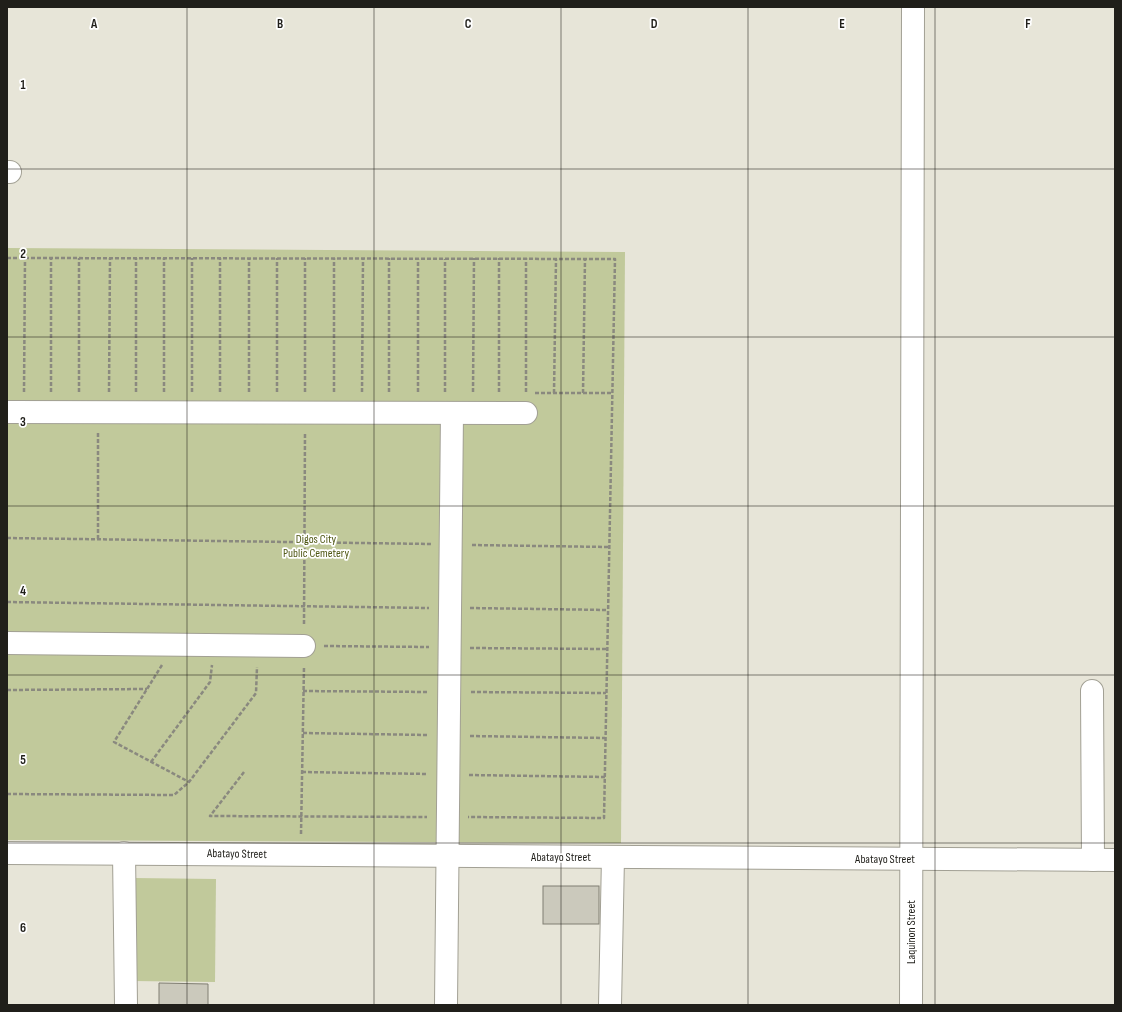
<svg xmlns="http://www.w3.org/2000/svg" width="1122" height="1012" font-family="'Sofia Sans Condensed',sans-serif">
<style>
.green{fill:#c1c99b}
.building{fill:#cbc9bc;stroke:#807e72}
.lines{fill:none;stroke-linecap:round;stroke-linejoin:round}
.minor-casing{stroke:#a2a094;stroke-width:24}
.path{stroke:#8a897f;stroke-width:2.5;stroke-dasharray:4 2;stroke-linecap:butt}
.minor{stroke:#fff;stroke-width:22}
.grid{fill:none;stroke:#201f1a;stroke-width:1;stroke-opacity:0.55}
.labels{text-anchor:middle;dominant-baseline:central;stroke-width:3.5;stroke-linejoin:round;paint-order:stroke}
.park-label{font-size:12px;fill:#505815;stroke:#fff}
.street-label{font-size:12px;fill:#201f1a;stroke:#fff}
.grid-label{font-size:13px;text-anchor:middle;font-weight:bold;fill:#201f1a;stroke:#fff;stroke-width:3.5;stroke-linejoin:round;paint-order:stroke}
</style>
<rect width="100%" height="100%" fill="#e7e5d8"/>
<g class="green">
<path d="M7 248 625 252 621 843 7 840Z"/>
<path d="M134 878 216 879 215 982 132 981Z"/>
</g>
<g class="building">
<rect x="543" y="886" width="56" height="38"/>
<path d="M159 983 208 984V1005H159Z"/>
</g>
<g class="lines">
<defs>
<g id="minor">
<path d="M7 172H10"/>
<path d="M7 412 526 413"/>
<path d="M7 643 304 646"/>
<path d="M1092 691 1093 860"/>
<path d="M7 853 1115 860"/>
<path d="M124 853 126 1005"/>
<path d="M446 1005 452 413"/>
<path d="M610 1005 613 857"/>
<path d="M911 1005 913 7"/>
</g>
</defs>
<use href="#minor" class="minor-casing"/>
<g class="path">
<path d="M7 258 615 259 604 818 468 817"/>
<path d="M24 392 25 258"/>
<path d="M51 392V258"/>
<path d="M79 392V258"/>
<path d="M109 392 110 258"/>
<path d="M136 392V258"/>
<path d="M164 392V258"/>
<path d="M192 392V258"/>
<path d="M220 392V258"/>
<path d="M249 392V258"/>
<path d="M277 392V258"/>
<path d="M305 392V258"/>
<path d="M334 392V258"/>
<path d="M362 392 363 258"/>
<path d="M389 392V258"/>
<path d="M418 392V259"/>
<path d="M445 392V259"/>
<path d="M473 392 474 258"/>
<path d="M499 392V258"/>
<path d="M526 392V258"/>
<path d="M535 393H612"/>
<path d="M554 393 556 259"/>
<path d="M583 393 585 259"/>
<path d="M7 538 431 544"/>
<path d="M98 539V433"/>
<path d="M472 545 609 547"/>
<path d="M7 602 429 608"/>
<path d="M470 608 608 610"/>
<path d="M304 624 305 433"/>
<path d="M324 646 429 647"/>
<path d="M470 648 607 649"/>
<path d="M162 665 114 742 189 782"/>
<path d="M7 690 147 689"/>
<path d="M303 691 428 692"/>
<path d="M471 692 606 693"/>
<path d="M303 733 427 735"/>
<path d="M470 736 605 738"/>
<path d="M151 762 210 682 212 665"/>
<path d="M244 772 210 816 427 817"/>
<path d="M302 772 428 774"/>
<path d="M469 775 605 777"/>
<path d="M7 794 174 795 189 782 256 693 257 667"/>
<path d="M301 834 304 667"/>
</g>
<use href="#minor" class="minor"/>
</g>
<path class="grid" d="M187 7V1005M374 7V1005M561 7V1005M748 7V1005M935 7V1005M7 169H1115M7 337H1115M7 506H1115M7 675H1115M7 843H1115"/>
<g class="labels">
<g class="park-label">
<text x="316" y="539">Digos City<tspan x="316" dy="14">Public Cemetery</tspan></text>
</g>
<g class="street-label">
<text transform="translate(237 854) rotate(1)">Abatayo Street</text>
<text x="561" y="857">Abatayo Street</text>
<text x="885" y="859">Abatayo Street</text>
<text transform="translate(911 932) rotate(-90)">Laquinon Street</text>
</g>
</g>
<g class="grid-label">
<text x="94" y="28">A</text>
<text x="280" y="28">B</text>
<text x="468" y="28">C</text>
<text x="654" y="28">D</text>
<text x="842" y="28">E</text>
<text x="1028" y="28">F</text>
<text x="23" y="89">1</text>
<text x="23" y="258">2</text>
<text x="23" y="426">3</text>
<text x="23" y="595">4</text>
<text x="23" y="764">5</text>
<text x="23" y="932">6</text>
</g>
<rect width="1122" height="1012" fill="none" stroke="#201f1a" stroke-width="16"/>
</svg>
